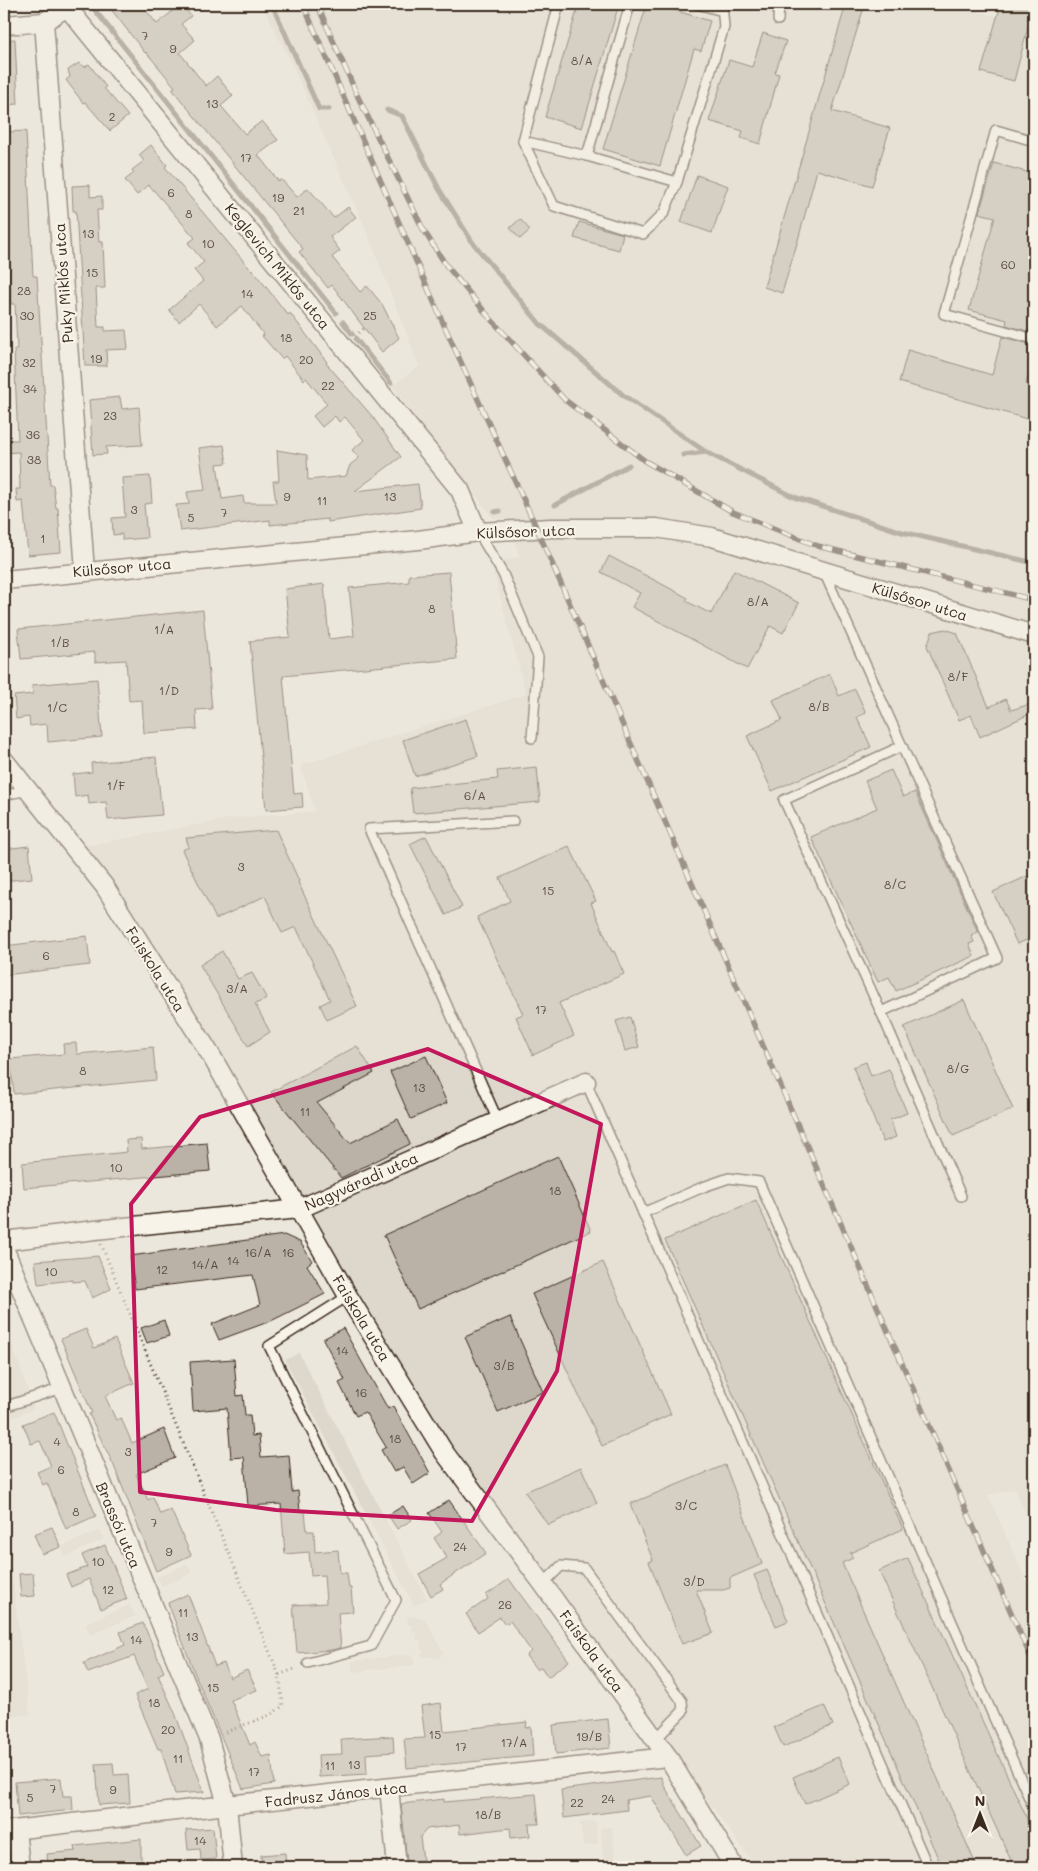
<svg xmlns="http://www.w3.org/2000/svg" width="1038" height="1871" font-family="Mali,sans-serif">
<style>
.built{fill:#ddd7cc}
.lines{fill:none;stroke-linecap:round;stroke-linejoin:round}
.stream{stroke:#7c7064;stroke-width:5}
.building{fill:#bab2a7;stroke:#3b2a1e}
.lane-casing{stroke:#3b2a1e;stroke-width:12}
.street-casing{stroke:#3b2a1e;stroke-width:21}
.path{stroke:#3b2a1e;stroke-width:3;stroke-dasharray:1 4;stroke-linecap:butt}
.lane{stroke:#f7f3e8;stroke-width:9}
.street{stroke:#f7f3e8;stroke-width:18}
.rail-casing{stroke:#3b2a1e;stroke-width:5.5}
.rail{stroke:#f7f3e8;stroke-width:4;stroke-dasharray:11;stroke-linecap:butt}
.marked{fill:none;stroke:#c2185b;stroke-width:4;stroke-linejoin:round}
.labels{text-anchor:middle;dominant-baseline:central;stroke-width:4.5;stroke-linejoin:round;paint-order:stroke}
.number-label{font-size:12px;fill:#5b4c40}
.street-label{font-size:15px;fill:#3b2a1e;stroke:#f7f3e8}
</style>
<rect width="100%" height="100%" fill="#ece7dc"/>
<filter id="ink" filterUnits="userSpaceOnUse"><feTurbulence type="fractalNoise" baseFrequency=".02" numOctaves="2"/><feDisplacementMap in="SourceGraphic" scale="10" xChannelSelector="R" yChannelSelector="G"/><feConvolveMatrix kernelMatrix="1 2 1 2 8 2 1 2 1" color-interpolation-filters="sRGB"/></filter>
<g filter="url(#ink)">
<g class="built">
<path d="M262 4H950L1034 26V1532L1015 1489 988 1495 1034 1599V1867H756L452 1447 356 1293 303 1198 219 1053 110 881 84 846 233 818 315 811 300 765 526 694 491 563 520 557 506 519 493 518 392 386 419 366 368 235 294 69Z"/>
<path d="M4 1329H7L34 1409 4 1421Z"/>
<path d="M299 1353 427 1599 414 1606 285 1360Z"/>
<path d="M4 1515 30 1714 4 1717Z"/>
<path d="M100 1530 104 1539 65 1557 61 1547Z"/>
<path d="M187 1564 192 1573 162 1586 157 1577Z"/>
<path d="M130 1605 135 1616 90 1635 85 1623Z"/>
<path d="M408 1616 425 1619 443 1651 440 1658 422 1656 423 1650 420 1649 421 1641 416 1640 417 1633 412 1632V1625L407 1624Z"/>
<path d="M413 1654 415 1665 353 1672 351 1661Z"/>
<path d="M596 1821 598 1844 583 1846 580 1823Z"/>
<path d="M612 1827 616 1863 604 1865 600 1828Z"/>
</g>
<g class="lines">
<g class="stream">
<path d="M90 4 336 313"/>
<path d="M272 4 319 109H329"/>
<path d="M387 110 402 116 439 189 473 243 540 324 623 395 706 452 794 497 902 532 1034 563"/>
<path d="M343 322 352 334"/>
<path d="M356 339 391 383"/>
<path d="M683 455 706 452"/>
<path d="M555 505 629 465"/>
<path d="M495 512 500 511"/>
</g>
</g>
<g class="building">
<path d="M107 4H141L157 24 181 4 191 16 181 24 195 40 180 53 206 86 217 76 233 96 221 106 245 134 262 121 278 140 258 155 279 182 281 179 297 197 308 188 334 218 348 207 356 217 330 237 340 251 332 257 360 292 367 286 382 304 399 338 382 352 332 285 328 288 299 252 303 249 172 89 175 87 146 52 145 53Z"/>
<path d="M579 4H619L582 128 545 117Z"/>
<path d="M647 4H654L710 21 701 51 694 49 660 166 603 149Z"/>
<path d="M846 4H865L832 111 890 128 872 186 817 170 798 240 782 293 764 287Z"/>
<path d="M1001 4H1034L1014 81 981 72Z"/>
<path d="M763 33 786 41 775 73 779 74 760 144 741 138 743 131 709 121 729 60 752 67Z"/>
<path d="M15 39 18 104 4 105V40Z"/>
<path d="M79 63 85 67 89 64 106 87 104 88 128 116 110 131 85 102 83 103 66 80 70 77 68 70Z"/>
<path d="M26 131 33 276H37L50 485H53L56 508H58L61 552 28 555 23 501 17 502 16 489H20L19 452 4 453V440H18L14 349H17L15 304H11L8 254H4V132Z"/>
<path d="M151 145 167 165 165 167 251 270 252 269 288 315 290 313 327 362 326 363 372 416 401 457 355 491 418 484 421 508 328 522V519L270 525V520L180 531 176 505 189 504 187 492 205 490 199 448 224 445 227 463 217 464 222 499 243 496 244 503H276L273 481H279L277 450 307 455 308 480 346 476 350 465 359 458 352 450 364 440 345 417 339 422 335 416 322 427 313 416 327 404 306 378 304 380 285 356 282 359 262 336 264 335 242 306 217 326 199 304 179 322 169 310 203 281 194 270 204 262 188 243 195 238 149 185 137 195 125 180 134 173 132 170 144 161 139 155Z"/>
<path d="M994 163 1034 174V333L1006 325 1007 320 969 310 995 217 979 213Z"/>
<path d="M697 175 728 186 712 233 681 222Z"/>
<path d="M90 185V197L102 196V210H97L99 242H103L105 288H96L98 327H105V331L126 330 128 349 106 350 107 366H85L76 211H73L72 186Z"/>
<path d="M520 219 530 230 520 239 510 228Z"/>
<path d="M579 222 623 234 619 250 574 238Z"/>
<path d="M1002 337 1034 345V353L1026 384 1034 387V421L899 382 908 350 992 375Z"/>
<path d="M120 397 122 409 139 407 142 445 106 447 107 454 93 455 89 400Z"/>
<path d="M150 476 152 503 144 504 147 538 122 540V534L113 535 112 518 125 517 122 478Z"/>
<path d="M609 556 688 598 686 601 711 614 734 570 799 603 783 633 770 626 747 669 632 607 640 593 601 572Z"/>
<path d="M449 572 457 659 283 676 294 794 302 793 303 807 266 810 250 641 290 637 285 589 324 584 329 639 354 636 349 588 409 582V575Z"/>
<path d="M203 610 212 709 196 710 197 729 144 733 142 700 129 701 126 660 95 662V652L21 659 18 629Z"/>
<path d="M945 629 957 633 989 707 1006 699 1011 710 1034 703V712L980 737 971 715 959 720 927 646 932 632Z"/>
<path d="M830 674 839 696 855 689 866 713 857 717 871 747 772 791 747 736 782 720 773 700Z"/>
<path d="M97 679 102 737 48 742 47 724 30 726 29 717 16 719 14 696 33 694 32 685Z"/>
<path d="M466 719 478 756 415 776 403 740Z"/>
<path d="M156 757 162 815 108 820 106 802 89 804 88 795 75 797 73 774 92 772 91 763Z"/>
<path d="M537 767 540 802 413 813 410 788 498 779 497 771Z"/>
<path d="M891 770 903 797 915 792 978 932 971 935 974 942 969 944 974 956 896 991 889 977 878 982 811 837 877 808 865 781Z"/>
<path d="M276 830 299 881 298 882 357 1006 327 1020 320 1005 330 1000 296 927 282 933 265 896 216 919 182 850 189 847 186 838Z"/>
<path d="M426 836 462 907 446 915 410 844Z"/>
<path d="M29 846 32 878 4 881V849Z"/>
<path d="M569 846 596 901 591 903 612 952 614 951 624 974 559 1003 574 1036 533 1055 516 1017 523 1014 477 917 510 901 500 878Z"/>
<path d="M1034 873V937L1017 944 993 892Z"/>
<path d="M87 936 90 965 4 975V946Z"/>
<path d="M222 951 238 979 252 973 267 999 255 1004 270 1032 248 1046 200 965Z"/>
<path d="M964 1000 1013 1109 953 1136 904 1027Z"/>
<path d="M630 1017 639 1047 625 1051 616 1021Z"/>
<path d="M76 1043 77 1054 153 1047 156 1080 14 1094 10 1059 64 1054 63 1044Z"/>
<path d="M357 1046 374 1073 317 1103 350 1143 398 1119 410 1144 341 1178 271 1092Z"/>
<path d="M426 1056 447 1103 411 1119 390 1072Z"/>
<path d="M866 1062 871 1076 889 1069 907 1113 890 1120 896 1137 883 1142 853 1067Z"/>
<path d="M141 1139 142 1149 207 1143 210 1171 24 1188 22 1163 127 1152 126 1140Z"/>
<path d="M558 1156 591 1231 418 1309 384 1235Z"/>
<path d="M756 1200 903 1529 850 1553 853 1558 842 1563 977 1867H942L665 1240Z"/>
<path d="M284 1235 300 1242 312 1261 307 1265 325 1294 271 1321 219 1340 212 1324 260 1305 253 1275 135 1289 130 1256Z"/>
<path d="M98 1256 111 1289 92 1298 85 1281 73 1282V1280L38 1284 35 1261Z"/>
<path d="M603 1262 671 1414 602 1446 532 1294Z"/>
<path d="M510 1317 543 1392 498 1412 465 1337Z"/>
<path d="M164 1320 169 1336 147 1343 141 1328Z"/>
<path d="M343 1328 388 1409 393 1406 430 1473 413 1484 403 1467 394 1472 381 1450 386 1447 365 1412 356 1416 339 1383 345 1380 323 1339Z"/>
<path d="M86 1329 94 1348 115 1339 134 1383 105 1396 116 1420 121 1418 132 1443 164 1429 175 1458 136 1474 148 1500 153 1497 160 1514 171 1510 191 1555 156 1571 114 1466 89 1414 92 1413 61 1339Z"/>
<path d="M234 1359 237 1396 243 1395 245 1415H250L252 1436 259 1435 261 1457 289 1455 292 1492 298 1491 300 1511H305L307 1531H314L315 1552 338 1550 340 1573H347L349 1588H351L353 1612 338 1613 341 1648 331 1650 297 1653 293 1605 326 1603 324 1575 311 1576 309 1552 285 1554 281 1504 248 1506 244 1457 231 1458 227 1408 193 1411 190 1362Z"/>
<path d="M54 1412 96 1516 66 1529 47 1483 43 1485 37 1472 51 1466 40 1441 31 1444 23 1424Z"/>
<path d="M725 1465 762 1564 730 1578V1588L723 1590H696L713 1633 682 1644 649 1562 653 1560 630 1504Z"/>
<path d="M581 1467 597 1503 548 1525 525 1492Z"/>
<path d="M449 1500 486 1553 440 1584 443 1589 431 1596 419 1574 447 1558 434 1538 442 1532 429 1513Z"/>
<path d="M403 1506 412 1520 397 1529 388 1515Z"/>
<path d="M52 1527 61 1547 42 1554 34 1534Z"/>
<path d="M105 1545 127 1599 101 1609 89 1579 71 1587 66 1575 87 1567 82 1555Z"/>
<path d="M908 1558 1034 1834V1867H1014L879 1571Z"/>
<path d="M767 1570 788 1621 776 1626 754 1575Z"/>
<path d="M33 1573 35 1596 21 1597 19 1574Z"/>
<path d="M509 1579 569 1661 548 1677 541 1667 537 1670 526 1656 531 1651 510 1621 505 1624 500 1617 478 1632 466 1614 488 1599 486 1595Z"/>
<path d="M188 1594 215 1666 224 1663 230 1678 247 1670 257 1690 231 1700 250 1745 255 1742 262 1757 271 1755 274 1784 243 1789 195 1674 168 1603Z"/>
<path d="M143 1623 164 1672 158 1675 175 1713 204 1792 175 1794 161 1749H158L135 1695 148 1689 134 1656 88 1673 84 1663 125 1645 120 1632Z"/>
<path d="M441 1703 444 1731 527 1722 526 1728 531 1727 533 1756 407 1768 404 1739 425 1738 421 1706Z"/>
<path d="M824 1706 833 1725 783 1747 774 1727Z"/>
<path d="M608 1719 611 1748 556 1754 553 1725Z"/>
<path d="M393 1736 394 1752 366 1754 367 1774 319 1777 318 1755 342 1754 341 1739Z"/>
<path d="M838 1757 850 1784 805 1804 793 1777Z"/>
<path d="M113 1763 114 1775 128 1774 130 1803 99 1805 96 1764Z"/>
<path d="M661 1777 665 1787 701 1846 686 1855 651 1796 626 1800 627 1810 564 1818 561 1790Z"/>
<path d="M61 1778 63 1796H72L73 1810 18 1816 15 1782Z"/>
<path d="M536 1794 539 1824H529L530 1836 511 1838 510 1828 460 1834 459 1825 427 1829 420 1837 423 1860 407 1862 401 1804 444 1799V1802Z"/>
<path d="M213 1828 216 1859 201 1860 200 1849 188 1850 186 1830Z"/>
<path d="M141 1839V1867H48L47 1854 76 1851 75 1846Z"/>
<path d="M285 1853 286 1867H262L261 1855Z"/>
</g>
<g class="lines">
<defs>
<g id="lane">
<path d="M559 4 523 141 587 156"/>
<path d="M630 4 587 156 677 182 724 27 722 4"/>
<path d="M697 4 723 11"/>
<path d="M778 20 779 4"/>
<path d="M523 141 554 206 643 234 664 213 677 182"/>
<path d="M1034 141 996 130 944 314 1034 339"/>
<path d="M478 532 503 574 538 657 532 738"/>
<path d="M824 572 997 958 881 1012"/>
<path d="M902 746 784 800 881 1012 961 1196"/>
<path d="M4 795 28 790"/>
<path d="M586 1082 928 1867"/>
<path d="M498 1121 369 829 513 821"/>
<path d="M643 1213 703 1187 729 1178 759 1182 1034 1809"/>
<path d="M4 1407 62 1388"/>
<path d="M543 1584 561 1566 584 1568 682 1701 683 1711 655 1740"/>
<path d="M308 1663 371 1646 396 1600 269 1346 348 1296"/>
</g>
<g id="street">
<path d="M44 22 85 571"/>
<path d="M4 25 44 22 67 7 460 490 478 532"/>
<path d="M4 580 418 540 478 532 551 528H656L712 537 1034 635"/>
<path d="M4 760 105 887 212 1057 348 1296 444 1452 543 1584 668 1757 734 1867"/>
<path d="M4 1241 95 1230 299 1209 586 1082"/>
<path d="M4 1248 209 1739 227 1805 233 1867"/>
<path d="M389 1788 397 1867"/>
<path d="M16 1830 20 1867"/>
<path d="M4 1831 227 1805 668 1757"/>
</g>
</defs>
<use href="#lane" class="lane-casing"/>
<use href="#street" class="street-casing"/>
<g class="path">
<path d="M355 336 364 328"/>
<path d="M101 1244 279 1675 283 1706 270 1715 223 1733"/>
<path d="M279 1675 297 1668"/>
</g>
<use href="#lane" class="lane"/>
<use href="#street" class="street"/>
<defs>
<g id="rail">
<path d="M303 4 444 325 537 529 1034 1665"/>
<path d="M317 4 358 97 424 231 446 265 489 317 565 400 645 461 733 512 818 546 1034 600"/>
</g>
</defs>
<use href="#rail" class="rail-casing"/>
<use href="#rail" class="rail"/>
</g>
</g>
<path d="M0 0H1038V1871H0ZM428 1049 601 1124 557 1371 472 1521 276 1510 140 1492 131 1204 200 1117Z" fill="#ece7dc" fill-opacity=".55" fill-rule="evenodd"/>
<path class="marked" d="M428 1049 601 1124 557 1371 472 1521 276 1510 140 1492 131 1204 200 1117Z"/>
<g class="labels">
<g class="number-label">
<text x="145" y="35">7</text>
<text x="173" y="48">9</text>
<text x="582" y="60">8/A</text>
<text x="212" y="103">13</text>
<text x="112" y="116">2</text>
<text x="246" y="157">17</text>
<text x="171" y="192">6</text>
<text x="278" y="197">19</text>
<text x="299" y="210">21</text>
<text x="189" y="213">8</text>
<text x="88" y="233">13</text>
<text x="208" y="243">10</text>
<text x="1008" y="264">60</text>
<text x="92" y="272">15</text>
<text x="24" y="290">28</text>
<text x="247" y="293">14</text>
<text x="27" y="315">30</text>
<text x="370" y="315">25</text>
<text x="286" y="337">18</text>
<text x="96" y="358">19</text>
<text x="306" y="359">20</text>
<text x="29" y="362">32</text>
<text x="328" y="385">22</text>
<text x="30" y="388">34</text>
<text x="110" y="415">23</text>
<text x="33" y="434">36</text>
<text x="34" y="459">38</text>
<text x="287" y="496">9</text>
<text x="390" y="496">13</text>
<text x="322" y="500">11</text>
<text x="134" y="509">3</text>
<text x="224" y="512">7</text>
<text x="191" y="517">5</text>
<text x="43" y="538">1</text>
<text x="758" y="601">8/A</text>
<text x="432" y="608">8</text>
<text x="164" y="629">1/A</text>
<text x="60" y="642">1/B</text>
<text x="958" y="676">8/F</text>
<text x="169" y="690">1/D</text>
<text x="819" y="706">8/B</text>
<text x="57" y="707">1/C</text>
<text x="116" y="785">1/F</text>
<text x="475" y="795">6/A</text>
<text x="241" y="866">3</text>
<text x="895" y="884">8/C</text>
<text x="548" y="890">15</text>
<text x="46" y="955">6</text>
<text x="237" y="988">3/A</text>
<text x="541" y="1009">17</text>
<text x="958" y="1068">8/G</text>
<text x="83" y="1070">8</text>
<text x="419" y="1087">13</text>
<text x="305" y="1111">11</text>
<text x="116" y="1167">10</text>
<text x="555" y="1190">18</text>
<text x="258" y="1252">16/A</text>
<text x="288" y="1252">16</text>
<text x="233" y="1260">14</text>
<text x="205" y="1264">14/A</text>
<text x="162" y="1269">12</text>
<text x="51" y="1271">10</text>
<text x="342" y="1350">14</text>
<text x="504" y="1365">3/B</text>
<text x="361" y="1392">16</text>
<text x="395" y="1438">18</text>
<text x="57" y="1441">4</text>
<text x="128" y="1451">3</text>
<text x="61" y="1469">6</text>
<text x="686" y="1505">3/C</text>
<text x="76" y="1511">8</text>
<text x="154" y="1522">7</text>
<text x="460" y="1546">24</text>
<text x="169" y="1551">9</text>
<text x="98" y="1561">10</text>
<text x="694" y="1581">3/D</text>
<text x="108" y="1589">12</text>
<text x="505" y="1604">26</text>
<text x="183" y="1612">11</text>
<text x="192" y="1636">13</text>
<text x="136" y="1639">14</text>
<text x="213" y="1687">15</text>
<text x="154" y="1702">18</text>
<text x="168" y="1729">20</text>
<text x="435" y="1734">15</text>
<text x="589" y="1736">19/B</text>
<text x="514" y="1742">17/A</text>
<text x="461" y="1746">17</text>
<text x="178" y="1758">11</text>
<text x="354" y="1764">13</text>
<text x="330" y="1765">11</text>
<text x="254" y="1771">17</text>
<text x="53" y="1788">7</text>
<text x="113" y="1789">9</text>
<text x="30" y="1797">5</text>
<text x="608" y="1798">24</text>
<text x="577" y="1802">22</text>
<text x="488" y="1814">18/B</text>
<text x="200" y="1840">14</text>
</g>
<g class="street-label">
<text transform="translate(278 266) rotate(51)">Keglevich Miklós utca</text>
<text transform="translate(63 283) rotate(-94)">Puky Miklós utca</text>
<text transform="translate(526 531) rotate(-2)">Külsősor utca</text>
<text transform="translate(122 567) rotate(-5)">Külsősor utca</text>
<text transform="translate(920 601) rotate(17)">Külsősor utca</text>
<text transform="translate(156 969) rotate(58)">Faiskola utca</text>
<text transform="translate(361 1181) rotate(-24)">Nagyváradi utca</text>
<text transform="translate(362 1318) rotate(59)">Faiskola utca</text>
<text transform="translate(119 1525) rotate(67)">Brassói utca</text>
<text transform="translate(592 1651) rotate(54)">Faiskola utca</text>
<text transform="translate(336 1794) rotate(-6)">Fadrusz János utca</text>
</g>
</g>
<rect width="1038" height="1871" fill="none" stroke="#f7f3e8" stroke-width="20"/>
<rect x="10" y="10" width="1018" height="1851" fill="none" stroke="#3b2a1e" stroke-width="2" filter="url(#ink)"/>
<g transform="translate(980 1814)" stroke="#f7f3e8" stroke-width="4" paint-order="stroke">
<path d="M0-4L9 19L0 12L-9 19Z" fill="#3b2a1e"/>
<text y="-8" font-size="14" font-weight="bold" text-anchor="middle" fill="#3b2a1e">N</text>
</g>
</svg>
